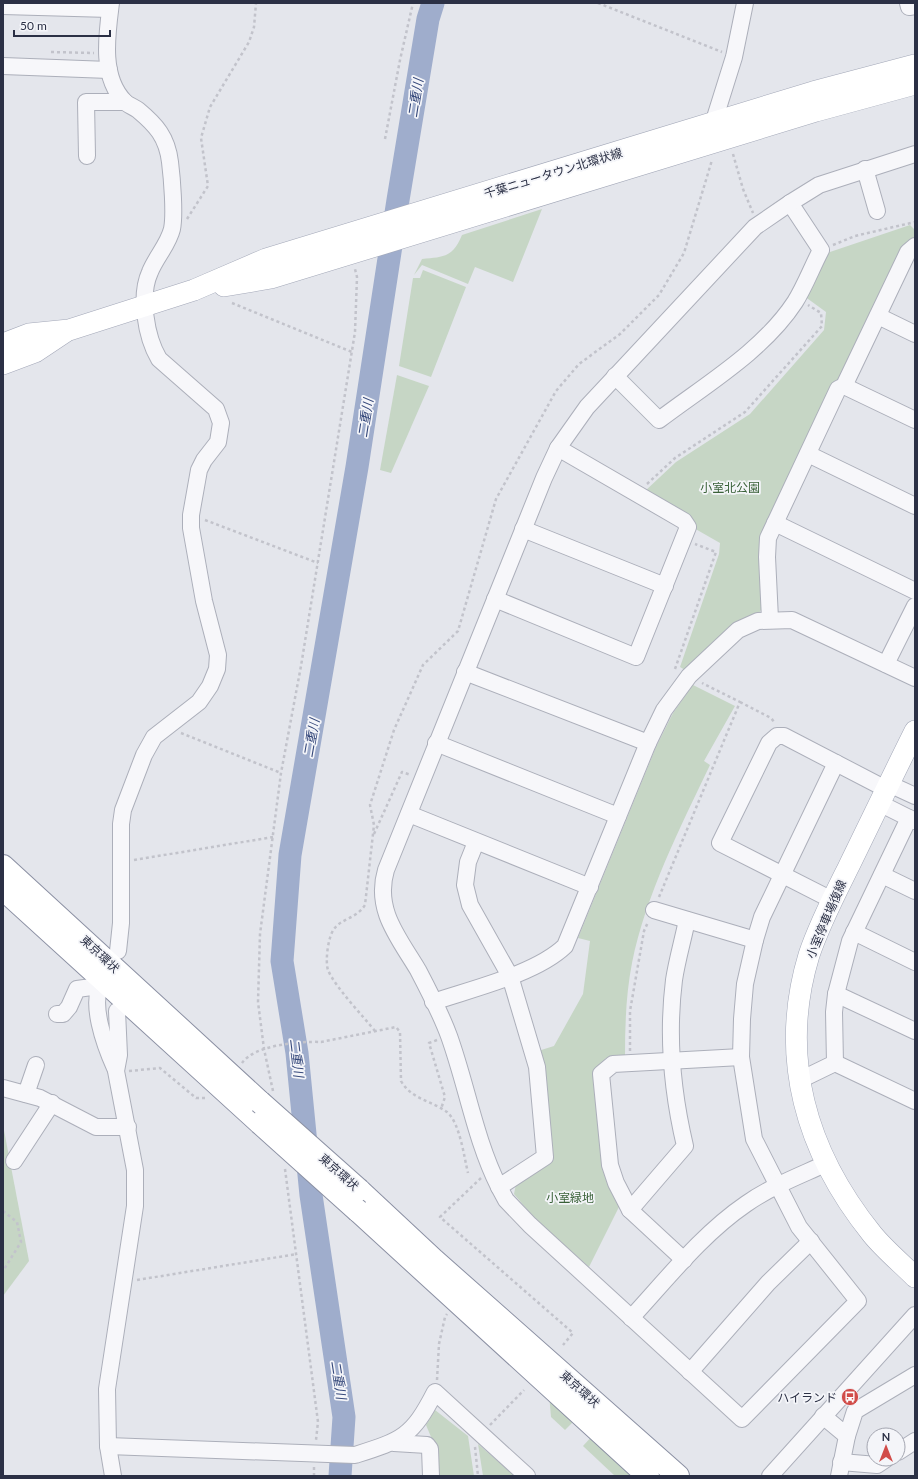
<svg xmlns="http://www.w3.org/2000/svg" width="918" height="1479" font-family="Lato,'Noto Sans JP',sans-serif">
<style>
.green{fill:#c6d6c5}
.lines{fill:none;stroke-linecap:round;stroke-linejoin:round}
.river{stroke:#9fadcc;stroke-width:23}
.minor-casing{stroke:#acafba;stroke-width:18}
.major-casing{stroke:#a3a8b8;stroke-width:22}
.highway-casing{stroke:#8b90a3;stroke-width:24}
.path{stroke:#c2c3cb;stroke-width:2.5;stroke-dasharray:3 3;stroke-linecap:butt}
.minor{stroke:#f7f7fa;stroke-width:16}
.major{stroke:#fff;stroke-width:21}
.highway{stroke:#fff;stroke-width:22}
.highway-bridge-casing{stroke:#8b90a3;stroke-width:24;stroke-linecap:butt}
.highway-bridge{stroke:#fff;stroke-width:22}
.labels{text-anchor:middle;dominant-baseline:central;stroke-width:3.5;stroke-linejoin:round;paint-order:stroke}
.street-label{font-size:12px;fill:#2b3045;stroke:#f4f5f9}
.park-label{font-size:12px;fill:#396138;stroke:#f4f5f9}
.poi-label{font-size:12px;fill:#2b3045;stroke:#f4f5f9;text-anchor:end}
.water-label{font-size:13px;font-style:italic;fill:#34477a;stroke:#f4f5f9}
</style>
<rect width="100%" height="100%" fill="#e4e6ec"/>
<g class="green">
<path d="M542 209 513 282 475 267 468 284 422 265 414 275 422 259C444 257 453 257 462 235Z"/>
<path d="M910 225 915 230V238L908 244 770 522 764 605 759 613 740 620 685 670 680 667 719 554 720 543 692 527 644 492 676 462 750 414 824 330 826 312 804 296 827 253Z"/>
<path d="M423 270 466 287 431 377 399 366 413 278H420Z"/>
<path d="M397 375 429 386 391 473 380 470Z"/>
<path d="M693 685 735 706 704 761 710 765C680 828 646 894 632 963 626 994 625 1025 625 1056L606 1058 594 1072 620 1205 589 1267 535 1219 514 1194 516 1184 552 1160 551 1138 538 1051 554 1046 583 994 590 941 578 938 656 747 673 713Z"/>
<path d="M3 1125 29 1261 3 1296Z"/>
<path d="M549 1394 577 1418 565 1430 551 1417Z"/>
<path d="M435 1410 468 1436 474 1476H439L434 1444 426 1425Z"/>
<path d="M594 1434 639 1476H615L583 1446Z"/>
<path d="M478 1444 515 1476H483Z"/>
</g>
<g class="lines">
<path class="river" d="M340 1476 344 1417 311 1195 297 1053 282 961 290 855 357 467 398 200 428 19 433 3"/>
<defs>
<g id="minor">
<path d="M111 3C107 34 100 77 125 102 128 105 134 107 138 110 156 125 167 137 170 162 172 178 175 214 172 229 168 245 156 257 150 272 139 296 146 337 159 359L216 409 221 423 218 442 204 460 199 470 191 515V528L204 601 218 655 217 669 210 686 199 702 154 737 144 755 123 810 121 824V923L118 951"/>
<path d="M908 3 909 7 915 6"/>
<path d="M3 6 110 9"/>
<path d="M3 66 109 70"/>
<path d="M713 124 734 57 745 3"/>
<path d="M87 156 86 102H125"/>
<path d="M865 169 877 211"/>
<path d="M878 316 915 334"/>
<path d="M615 376 659 420C705 385 763 351 795 302 805 286 812 267 821 250L790 203"/>
<path d="M844 386 915 420"/>
<path d="M808 454 915 506"/>
<path d="M775 523 915 591"/>
<path d="M523 529 665 586"/>
<path d="M495 599 636 657 688 527 684 521 558 448"/>
<path d="M770 619 767 557 768 538 838 389 844 386 908 252 915 246"/>
<path d="M886 664 915 606"/>
<path d="M465 672 648 743"/>
<path d="M436 743 618 816"/>
<path d="M889 784 915 796"/>
<path d="M879 803 915 821"/>
<path d="M409 814 590 887"/>
<path d="M476 842 468 862 465 885 470 905 510 976 537 1067 545 1157 499 1187C475 1139 467 1086 449 1036 441 1014 429 991 418 970 399 938 374 910 386 870L544 478 558 448 587 407 755 227 790 203 819 185 915 154"/>
<path d="M882 875 915 891"/>
<path d="M832 900 720 843 769 743 777 736H784L886 789"/>
<path d="M654 910 755 940"/>
<path d="M854 932 915 962"/>
<path d="M104 981C87 999 106 1048 115 1068"/>
<path d="M836 994 915 1031"/>
<path d="M433 1002C471 989 536 974 565 946L648 743 664 710 689 676 738 630 758 621 792 620 915 678"/>
<path d="M57 1014H63L69 1007 77 989 99 986"/>
<path d="M835 1063 915 1101"/>
<path d="M800 1080 835 1063 834 1012 836 994 850 941 909 818"/>
<path d="M3 1088 40 1098 96 1127H128"/>
<path d="M26 1094 36 1065"/>
<path d="M14 1161 52 1103"/>
<path d="M499 1187 506 1200 530 1225 742 1419 858 1301 799 1227 754 1139 741 1057 742 1019 745 984 755 940 762 917 836 763"/>
<path d="M630 1210 685 1146C672 1091 667 1036 674 980 677 960 683 940 687 920"/>
<path d="M684 1260 630 1210 616 1183 610 1165 601 1074 613 1064 741 1057"/>
<path d="M631 1318C667 1279 702 1234 746 1204 770 1187 799 1176 825 1164"/>
<path d="M690 1372 768 1283 811 1241"/>
<path d="M823 1416 847 1436 839 1476"/>
<path d="M847 1436 855 1411 915 1375"/>
<path d="M394 1443 427 1445 430 1449 431 1476"/>
<path d="M108 1446 355 1455C402 1440 412 1437 435 1392L527 1476"/>
<path d="M898 1452 915 1441"/>
<path d="M841 1462 877 1465 886 1459"/>
<path d="M113 1476 108 1446 107 1389 135 1206V1170L116 1071 119 1055 117 1011"/>
<path d="M770 1476 915 1315"/>
</g>
<g id="major">
<path d="M224 286 271 278 816 111 915 84"/>
<path d="M3 344 29 334 69 330 194 290 266 259 813 92 915 65"/>
<path d="M3 364 35 352 65 332"/>
<path d="M915 731C892 777 870 823 848 868 834 896 819 925 809 955 778 1057 806 1152 872 1234 884 1249 901 1263 915 1277"/>
</g>
<g id="highway">
<path d="M3 866 260 1102"/>
<path d="M3 889 260 1123"/>
<path d="M359 1190 434 1260 678 1476"/>
<path d="M358 1211 648 1476"/>
</g>
</defs>
<use href="#minor" class="minor-casing"/>
<use href="#major" class="major-casing"/>
<use href="#highway" class="highway-casing"/>
<g class="path">
<path d="M598 3 722 52"/>
<path d="M51 52 94 53"/>
<path d="M385 139 400 60 413 3"/>
<path d="M733 154 743 189 753 213"/>
<path d="M187 219 208 186 201 138 210 107 249 42 254 27 256 3"/>
<path d="M833 245 855 236 915 222"/>
<path d="M232 303 352 352"/>
<path d="M647 484 675 458 745 412 822 326 821 313 808 305"/>
<path d="M205 520 318 563"/>
<path d="M675 669 716 552 695 544"/>
<path d="M740 702 771 718 775 723"/>
<path d="M181 733 281 773"/>
<path d="M374 834 402 772 411 775"/>
<path d="M134 860 273 837"/>
<path d="M659 897 740 702 702 683"/>
<path d="M375 1031C363 1016 335 987 328 970 325 961 328 937 334 929 342 918 356 919 365 905L374 825 370 805 394 730 423 665 458 631 496 499 556 391 579 364 620 334 659 295 684 253 712 160"/>
<path d="M437 1040 429 1043 445 1097 441 1109"/>
<path d="M630 1051V1011L644 931 648 922"/>
<path d="M242 1063C254 1045 300 1041 321 1042L396 1027 400 1032 401 1081C411 1099 432 1101 447 1112 460 1123 464 1157 468 1173"/>
<path d="M129 1071 160 1068 196 1098H206"/>
<path d="M273 1091 264 1049 258 1002 260 934 281 773 301 666 355 332 357 277 355 269"/>
<path d="M285 1169 318 1422 316 1440"/>
<path d="M481 1178 440 1217 573 1333 563 1345"/>
<path d="M3 1211 17 1222 21 1242 3 1271"/>
<path d="M137 1280 297 1254"/>
<path d="M437 1380 439 1344 445 1317 447 1314"/>
<path d="M490 1425 524 1390"/>
<path d="M475 1447 478 1476"/>
<path d="M314 1476V1467"/>
</g>
<use href="#minor" class="minor"/>
<use href="#major" class="major"/>
<use href="#highway" class="highway"/>
<defs>
<g id="highway-bridge">
<path d="M260 1102 359 1190"/>
<path d="M260 1123 358 1211"/>
</g>
</defs>
<use href="#highway-bridge" class="highway-bridge-casing"/>
<use href="#highway-bridge" class="highway-bridge"/>
</g>
<defs>
<symbol id="bus-disc" viewBox="-11 -11 22 22"><circle r="9.5" fill="#d14c49" stroke="#f4f5f9"/><path d="M-5-6H5V4H4V6H2V4H-2V6H-4V4H-5ZM-3.5-4V0h7V-4ZM-3.5 1.2v1.5H-2V1.2ZM2 1.2v1.5H3.5V1.2Z" fill="#fff"/></symbol>
</defs>
<g fill-rule="evenodd">
<use href="#bus-disc" x="840" y="1387" width="20" height="20"/>
</g>
<g class="labels">
<g class="street-label">
<text transform="translate(553 173) rotate(-17)">千葉ニュータウン北環状線</text>
<text transform="translate(826 919) rotate(-67)">小室停車場復線</text>
<text transform="translate(100 954) rotate(43)">東京環状</text>
<text transform="translate(339 1172) rotate(42)">東京環状</text>
<text transform="translate(580 1389) rotate(42)">東京環状</text>
</g>
<g class="park-label">
<text x="730" y="487">小室北公園</text>
<text x="570" y="1197">小室緑地</text>
</g>
<g class="poi-label">
<text x="837" y="1397">ハイランド</text>
</g>
<g class="water-label">
<text transform="translate(415 98) rotate(-81)">二重川</text>
<text transform="translate(365 418) rotate(-81)">二重川</text>
<text transform="translate(311 738) rotate(-80)">二重川</text>
<text transform="translate(297 1058) rotate(83)">二重川</text>
<text transform="translate(339 1380) rotate(81)">二重川</text>
</g>
</g>
<rect width="918" height="1479" fill="none" stroke="#2b3045" stroke-width="8"/>
<g transform="translate(886 1447)"><circle r="19" fill="#f4f5f9" stroke="#a4a6b1"/>
<path d="M0-3L7 15L0 10L-7 15Z" fill="#d14c49"/>
<text y="-6" font-size="11" font-weight="bold" text-anchor="middle" fill="#2b3045">N</text>
</g>
<path d="M14 30v6h96v-6" fill="none" stroke="#2b3045" stroke-width="2"/>
<text x="20" y="30" font-size="12" fill="#2b3045" stroke="#f4f5f9" stroke-width="3" paint-order="stroke">50 m</text>
</svg>
